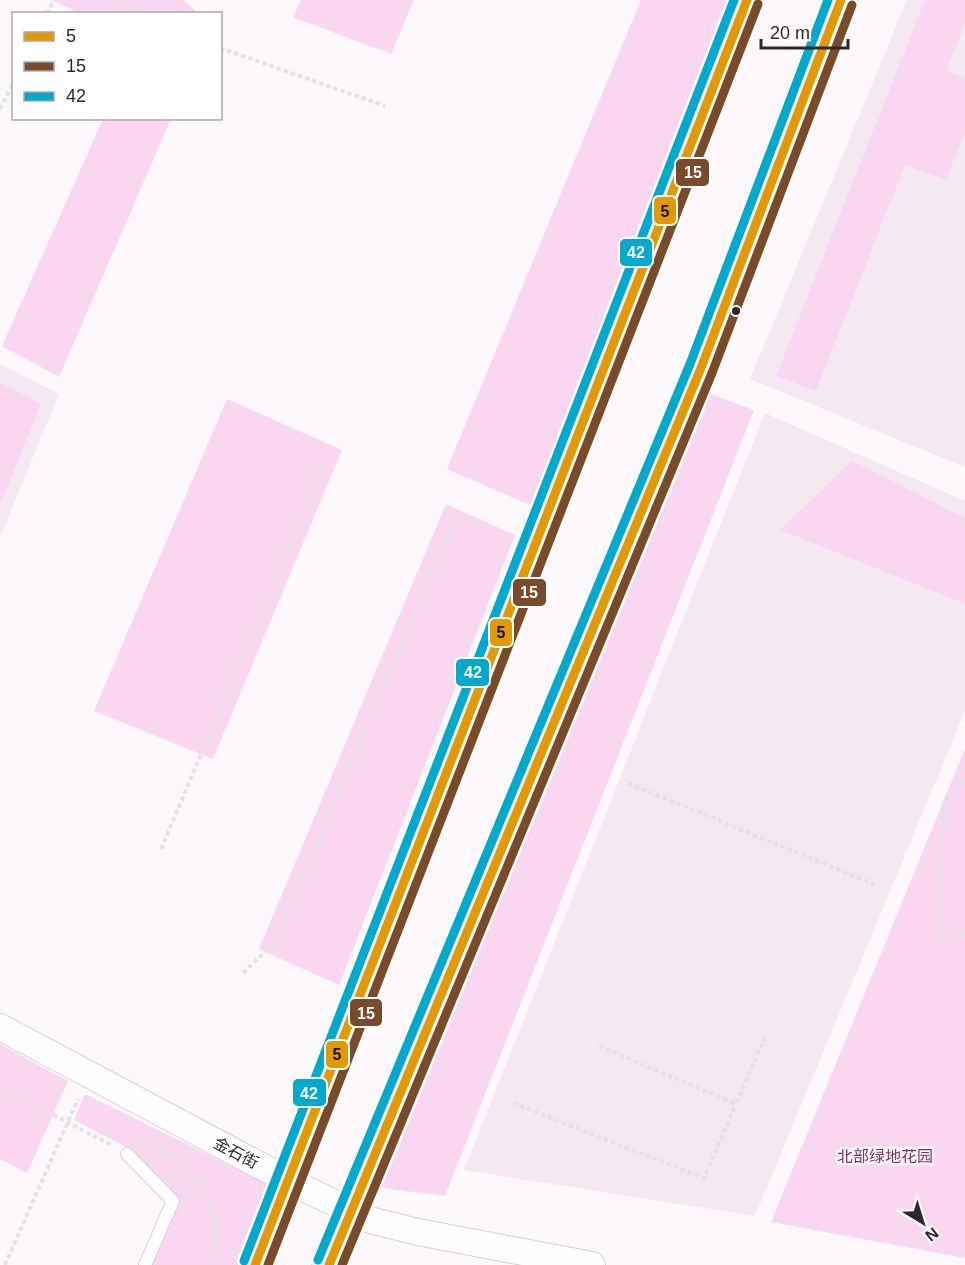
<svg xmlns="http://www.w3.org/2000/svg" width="965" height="1265" font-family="Arial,'Noto Sans SC',sans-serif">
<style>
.built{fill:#f4e9f1}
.green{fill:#fad7f1}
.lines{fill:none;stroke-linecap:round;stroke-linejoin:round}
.lane-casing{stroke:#d6d0d4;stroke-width:14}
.street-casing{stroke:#d6d0d4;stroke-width:28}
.primary-casing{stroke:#c9bec6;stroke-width:35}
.path{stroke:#e4e3e4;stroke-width:4;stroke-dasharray:4.5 3;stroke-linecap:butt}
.lane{stroke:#fffefe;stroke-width:12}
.street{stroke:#fffefe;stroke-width:26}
.primary{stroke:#f8f2f6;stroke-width:33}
.bus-1-casing{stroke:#fff;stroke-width:14}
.bus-2-casing{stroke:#fff;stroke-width:14}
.bus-3-casing{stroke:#fff;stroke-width:14}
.bus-1{stroke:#e39904;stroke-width:9}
.bus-2{stroke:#7a4b2a;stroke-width:9}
.bus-3{stroke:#00a9ce;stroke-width:9}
.bus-dot{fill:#2d262b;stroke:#fff;stroke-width:2}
.labels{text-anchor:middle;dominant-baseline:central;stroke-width:5;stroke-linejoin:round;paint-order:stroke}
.street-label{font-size:16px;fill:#2d262b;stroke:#fff}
.park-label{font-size:16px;fill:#882b76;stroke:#fff}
.line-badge{stroke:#fff;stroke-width:2}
.badge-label{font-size:16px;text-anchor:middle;font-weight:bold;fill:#fff}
.pale-badge-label{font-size:16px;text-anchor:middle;font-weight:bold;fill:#111}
</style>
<rect width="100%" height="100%" fill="#fcf8fb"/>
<g class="built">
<path d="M907 0H965V467L750 379Z"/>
<path d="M0 364 59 394 0 537Z"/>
<path d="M765 413 965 501V711L755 1216 464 1170Z"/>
</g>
<g class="green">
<path d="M51 0H183L198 13H79Z"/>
<path d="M301 0H414L391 54 293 17Z"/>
<path d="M641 0H731L532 506 447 469Z"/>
<path d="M925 0H965V24L946 70 965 78V132L946 180 905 165 816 391 776 376Z"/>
<path d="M103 119H171L59 377 2 346Z"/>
<path d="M0 383 41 404 0 505Z"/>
<path d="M704 392 754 410 445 1196 375 1187Z"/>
<path d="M227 399 342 450 213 759 94 711Z"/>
<path d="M852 461 965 518V604L780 530Z"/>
<path d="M446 504 515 535 339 985 259 949Z"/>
<path d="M965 749V1258L771 1222 944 800Z"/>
<path d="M0 1044 68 1081 27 1173 0 1159Z"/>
<path d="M85 1094 274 1187 242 1265H151L178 1199 130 1149 74 1120Z"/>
</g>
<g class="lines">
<defs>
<path id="lane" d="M127 1154 173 1201 145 1265"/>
<path id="street" d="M0 1027 289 1181 370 1220 418 1232 592 1265"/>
<g id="primary">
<path d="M255 1265 747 0"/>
<path d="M329 1265 701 368 819 53 841 0"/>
</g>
</defs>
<use href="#lane" class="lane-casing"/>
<use href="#street" class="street-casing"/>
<use href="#primary" class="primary-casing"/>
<g class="path">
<path d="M120 0 148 14"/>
<path d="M47 14 54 0"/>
<path d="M220 48 385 106"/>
<path d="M0 109 14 82"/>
<path d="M965 780 944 800 938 942 965 932"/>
<path d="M628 783 876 885"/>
<path d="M161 849 324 463"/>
<path d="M243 973 276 941 453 521"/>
<path d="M599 1046 736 1104 766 1035"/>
<path d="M0 1087 111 1145"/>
<path d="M513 1103 704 1178 736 1104"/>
<path d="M152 1142C203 1176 223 1202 211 1265"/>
<path d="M5 1265 78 1099"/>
</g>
<use href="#lane" class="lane"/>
<use href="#street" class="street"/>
<use href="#primary" class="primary"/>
<defs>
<g id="bus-1">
<path d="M255 1265 747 0"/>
<path d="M329 1265 701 368 841 0"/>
</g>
<g id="bus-2">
<path d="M268 1265 758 4"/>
<path d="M342 1265 712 373 852 5"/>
</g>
<g id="bus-3">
<path d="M318 1260 690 364 828 0"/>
<path d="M244 1261 734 0"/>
</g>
</defs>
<use href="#bus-1" class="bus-1-casing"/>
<use href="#bus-2" class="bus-2-casing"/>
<use href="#bus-3" class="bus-3-casing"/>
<use href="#bus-1" class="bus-1"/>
<use href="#bus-2" class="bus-2"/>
<use href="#bus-3" class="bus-3"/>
</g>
<circle class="bus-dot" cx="736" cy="311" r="5"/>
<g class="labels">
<g class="street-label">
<text transform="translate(236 1153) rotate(28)">金石街</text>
</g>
<g class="park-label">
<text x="885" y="1156">北部绿地花园</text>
</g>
</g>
<g class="line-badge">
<rect x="675" y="158" width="35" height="29" rx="6" fill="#7a4b2a"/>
<rect x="653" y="196" width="24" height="29" rx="6" fill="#e39904"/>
<rect x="619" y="238" width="34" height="29" rx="6" fill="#00a9ce"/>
<rect x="512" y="578" width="35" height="29" rx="6" fill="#7a4b2a"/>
<rect x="489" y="618" width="24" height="29" rx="6" fill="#e39904"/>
<rect x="455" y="658" width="35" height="29" rx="6" fill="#00a9ce"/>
<rect x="349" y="998" width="34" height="29" rx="6" fill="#7a4b2a"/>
<rect x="325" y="1040" width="24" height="29" rx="6" fill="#e39904"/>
<rect x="292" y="1078" width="35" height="29" rx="6" fill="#00a9ce"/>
</g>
<g class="badge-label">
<text x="693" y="178">15</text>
<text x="636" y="258">42</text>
<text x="529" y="598">15</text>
<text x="473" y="678">42</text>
<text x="366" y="1019">15</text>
<text x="309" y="1099">42</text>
</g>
<g class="pale-badge-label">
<text x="665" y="217">5</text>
<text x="501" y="638">5</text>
<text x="337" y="1060">5</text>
</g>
<rect x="12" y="12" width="210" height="108" fill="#ffffff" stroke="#aba8aa" stroke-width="1.5"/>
<rect x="24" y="32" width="30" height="9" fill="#e39904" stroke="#aba8aa" stroke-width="1.5"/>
<text x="66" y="42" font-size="18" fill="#2d262b">5</text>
<rect x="24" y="62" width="30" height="9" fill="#7a4b2a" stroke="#aba8aa" stroke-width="1.5"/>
<text x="66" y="72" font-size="18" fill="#2d262b">15</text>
<rect x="24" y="92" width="30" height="9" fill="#00a9ce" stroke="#aba8aa" stroke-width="1.5"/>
<text x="66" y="102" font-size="18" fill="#2d262b">42</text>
<g transform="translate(923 1223) rotate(142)" stroke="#ffffff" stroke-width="4.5" paint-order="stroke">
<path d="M0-4.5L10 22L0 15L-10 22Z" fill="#2d262b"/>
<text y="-9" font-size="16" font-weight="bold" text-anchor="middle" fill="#2d262b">N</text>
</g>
<path d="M761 39v9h87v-9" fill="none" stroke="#2d262b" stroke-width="3"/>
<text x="770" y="39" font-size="18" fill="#2d262b" stroke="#ffffff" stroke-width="4.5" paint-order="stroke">20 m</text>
</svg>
